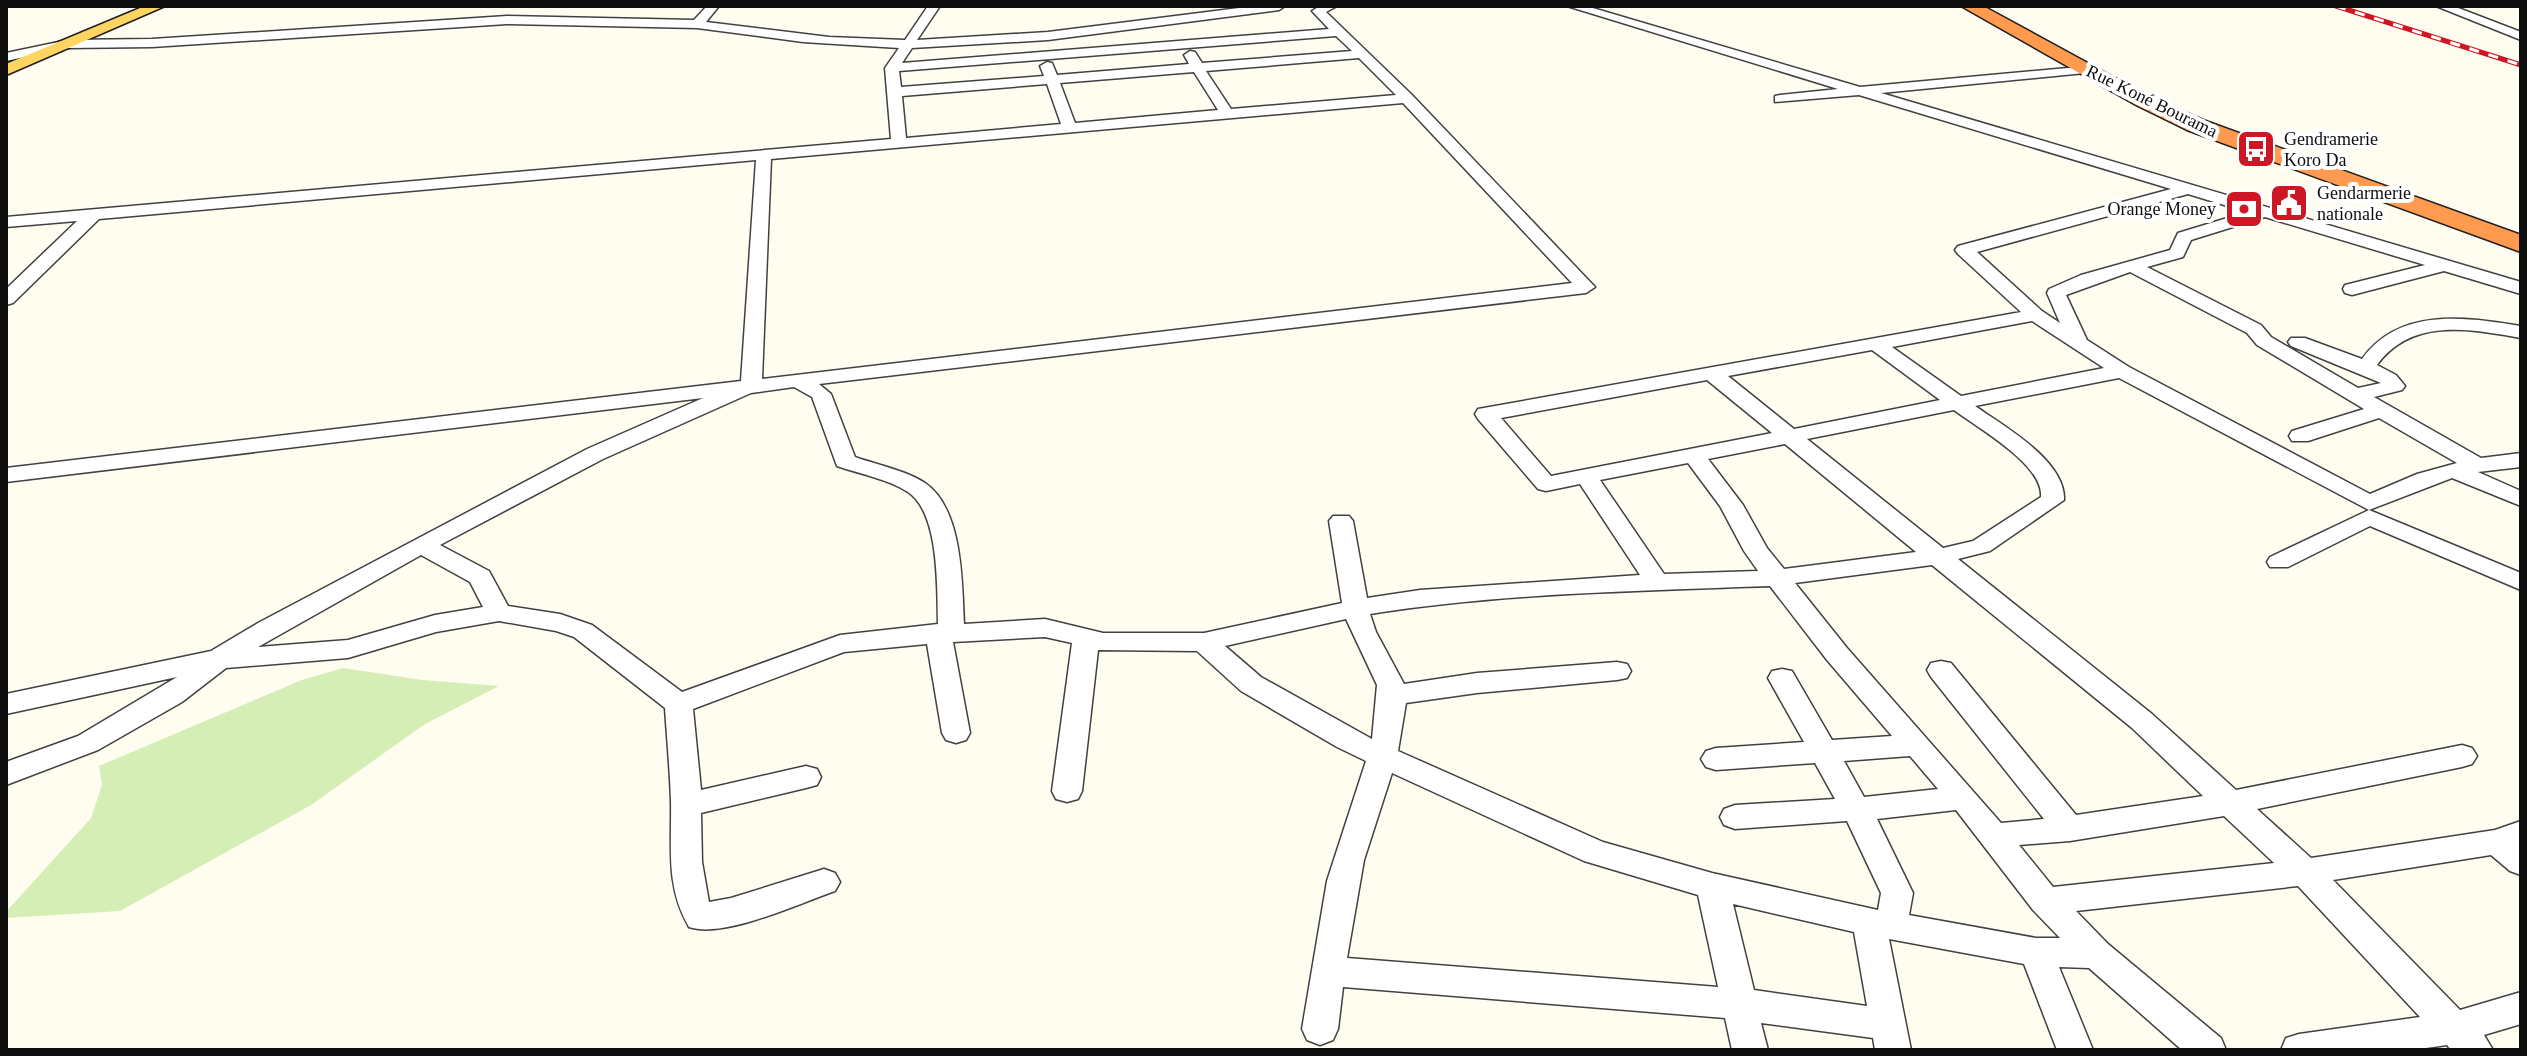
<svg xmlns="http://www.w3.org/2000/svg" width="2527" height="1056" font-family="Georgia,serif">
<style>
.green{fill:#d4eeb5}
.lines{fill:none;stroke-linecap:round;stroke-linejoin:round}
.minor-casing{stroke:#414141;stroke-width:3}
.major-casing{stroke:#1f1f1f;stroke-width:3}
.highway-casing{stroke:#1f1f1f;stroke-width:3}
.minor{fill:#fff;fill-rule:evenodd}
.major{fill:#ffd460;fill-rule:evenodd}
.highway{fill:#ff9a4e;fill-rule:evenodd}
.rail-casing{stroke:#ce1724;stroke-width:5}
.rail{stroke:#fff;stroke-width:3;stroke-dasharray:10;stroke-linecap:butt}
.labels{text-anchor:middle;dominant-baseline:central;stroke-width:8;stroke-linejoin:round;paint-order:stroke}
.far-street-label{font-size:18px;fill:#0e0e0e;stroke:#fff}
.far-poi-label{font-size:18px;fill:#0e0e0e;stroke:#fff;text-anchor:start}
</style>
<rect width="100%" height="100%" fill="#fffcf0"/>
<path class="green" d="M343 668 422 680 499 686 425 724 311 805 120 911 6 918V912L91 818 102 785 99 766 302 680Z"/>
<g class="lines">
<defs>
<g id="minor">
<path d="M707 6H719L706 22 829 37 905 40 928 6H940L917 40 1048 32 1255 6H1285L1279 10 1048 40 912 48 902 63 1329 29 1312 11 1320 6H1337L1326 12 1412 95 1595 287 1586 293 819 384 831 394 855 457C877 465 905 470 925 483 963 509 962 583 964 624L1045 619 1103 633H1204L1342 603 1329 521 1333 516H1349L1353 521 1367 598 1420 590 1640 575 1580 484 1546 491 1538 489 1478 419 1475 414 1478 409 2021 312 1958 254 1955 250 1958 246 2171 189 1859 95 1775 102V96L1780 95 1838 89 1567 6H1586L1860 87 2090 66 2092 69 2085 73 1881 93 2521 282V294L2444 271 2352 295 2345 293 2343 289 2345 285 2425 265 2265 217 2191 240 2183 257 2147 267 2261 325 2271 337 2358 388 2381 383 2291 346 2288 342 2291 338H2305L2362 359C2399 307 2465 317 2521 326V338C2470 329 2412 317 2377 365L2396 375 2405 386 2402 390 2374 397 2481 458 2521 453V467L2478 472 2521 491V506L2452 478 2369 510 2521 573V590L2370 526 2288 567H2270L2267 562 2270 557 2369 510 2119 378 1975 406C2004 426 2066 461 2064 500L1990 551 1958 559 2152 714 2236 790 2462 745 2472 748 2477 756 2472 764 2462 767 2257 809 2311 858 2495 830 2521 821V875L2510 871 2491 855 2333 880 2460 1010 2521 992V1024L2484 1035 2493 1050H2451L2447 1045 2412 1050H2281L2286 1038 2299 1034 2420 1017 2298 886 2076 911 2108 944 2221 1038 2226 1050H2182L2089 968 2059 967 2093 1050H2057L2024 964 1889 939 1911 1050H1875L1873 1038 1761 1023 1768 1050H1732L1725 1018 1343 987 1338 1029 1333 1040 1320 1045 1307 1040 1302 1029 1327 881 1366 761 1337 747 1241 691 1197 651 1098 650 1082 791 1078 799 1067 802 1056 799 1052 791 1072 643 1045 637 953 642 970 733 966 740 956 743 946 740 942 733 927 644 844 652 693 709 701 790 806 766 817 769 821 777 817 785 806 788 701 813 702 862 709 902 731 898 824 869 835 873 840 882 835 891C800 903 724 939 689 927 665 886 672 846 671 801 670 770 667 739 665 708L574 637 556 631 499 621 436 632 348 658 226 668 182 702 98 750 6 785V762L78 736 177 677 6 714V694L211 651 258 623 587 449 703 398 6 482V468L741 381 756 160 99 219 13 303 6 305V289L77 221 6 227V217L891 139 885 68 899 48 803 42 697 28 507 24 152 47 68 48 6 61V53L68 40 152 39 507 16 694 20ZM1336 36 1352 51 1202 63 1195 52 1190 51 1184 55 1189 64 1057 75 1052 63 1047 62 1040 66 1044 76 901 87 899 71ZM1359 58 1396 95 1231 109 1206 71ZM1194 72 1218 110 1075 123 1060 83ZM1047 84 1061 124 906 138 902 96ZM1403 103 1572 283 762 379 771 159ZM2188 194 2247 212 2178 233 2170 250 2081 275 2049 289 2047 293 2060 323 2042 311 1977 252ZM2130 272 2247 333 2257 345 2364 409 2292 431 2289 436 2292 441H2308L2379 418 2457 463 2417 474 2370 494 2129 367 2087 340 2066 295ZM2032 321 2104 368 1961 396 1892 347ZM1872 350 1940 400 1794 429 1728 376ZM1707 380 1772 433 1551 476 1501 418ZM794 387 812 397 837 466C860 474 888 479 908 492 940 513 937 590 938 624L840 635 682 692 592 625 560 614 508 606 489 571 440 545 603 459 751 393ZM1954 410C1978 428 2044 465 2041 497L1973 541 1943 548 1807 439ZM1785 444 1916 552 1784 569 1767 548 1743 505 1708 459ZM1688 463 1720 506 1744 551 1758 571 1664 574 1600 480ZM421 555 470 582 483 607 435 615 348 640 258 647ZM1932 565 2132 728 2203 796 2076 815 1951 663 1941 661 1931 663 1927 670 1931 677 2044 819 2001 823 1847 648 1795 583ZM1770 586 1827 660 1892 736 1832 740 1792 671 1782 669 1772 671 1768 678 1804 742 1716 748 1706 751 1701 759 1706 767 1716 770 1815 763 1835 799 1735 805 1724 809 1720 817 1724 825 1735 829 1847 821 1881 893 1878 910 1712 873 1603 842 1398 751 1406 703 1477 693 1617 680 1627 678 1631 671 1627 664 1617 662 1477 673 1404 684 1376 632 1370 614C1502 593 1637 591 1770 586ZM1346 619 1377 685 1372 739 1261 677 1225 646ZM1910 756 1938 789 1864 797 1844 761ZM1392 773 1584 861 1698 895 1718 987 1347 958 1364 860ZM1956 810 2033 910 2060 938H2036L1909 915 1913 893 1877 819ZM2224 816 2274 863 2053 887 2019 845 2070 841ZM1733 904 1854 932 1867 1006 1754 990Z"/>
<path d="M2436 6H2453L2521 32V40Z"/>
</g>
<path id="major" d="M145 6H165L6 75V64Z"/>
<path id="highway" d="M1961 6H1983L2150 97 2203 120 2521 235V252L2187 130 2136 105Z"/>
</defs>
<use href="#minor" class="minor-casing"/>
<use href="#major" class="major-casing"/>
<use href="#highway" class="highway-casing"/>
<use href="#minor" class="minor"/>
<use href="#major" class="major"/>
<use href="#highway" class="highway"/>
<defs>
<path id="rail" d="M2336 6 2521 65"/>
</defs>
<use href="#rail" class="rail-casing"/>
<use href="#rail" class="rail"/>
</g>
<defs>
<symbol id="bus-square" viewBox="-11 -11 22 22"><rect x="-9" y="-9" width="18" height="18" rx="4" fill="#ce1724" stroke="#fff"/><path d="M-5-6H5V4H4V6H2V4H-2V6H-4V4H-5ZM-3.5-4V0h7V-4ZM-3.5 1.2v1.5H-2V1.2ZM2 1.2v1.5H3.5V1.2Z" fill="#fff"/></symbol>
<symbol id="civic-square" viewBox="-11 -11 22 22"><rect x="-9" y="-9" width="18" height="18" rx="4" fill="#ce1724" stroke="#fff"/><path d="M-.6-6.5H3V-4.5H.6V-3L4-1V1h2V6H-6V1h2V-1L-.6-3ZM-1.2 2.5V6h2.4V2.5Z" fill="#fff"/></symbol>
<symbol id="bank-square" viewBox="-11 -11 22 22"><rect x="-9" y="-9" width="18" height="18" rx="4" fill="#ce1724" stroke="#fff"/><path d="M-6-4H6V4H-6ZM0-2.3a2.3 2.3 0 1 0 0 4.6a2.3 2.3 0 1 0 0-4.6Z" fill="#fff"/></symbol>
</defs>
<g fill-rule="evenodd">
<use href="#bus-square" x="2234" y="127" width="44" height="44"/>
<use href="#civic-square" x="2267" y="181" width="44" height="44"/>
<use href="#bank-square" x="2222" y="187" width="44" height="44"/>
</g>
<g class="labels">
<g class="far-street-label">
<text transform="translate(2152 101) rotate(26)">Rue Koné Bourama</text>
</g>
<g class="far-poi-label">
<text x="2284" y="139">Gendramerie<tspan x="2284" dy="21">Koro Da</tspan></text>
<text x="2317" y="193">Gendarmerie<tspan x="2317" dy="21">nationale</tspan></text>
<text x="2216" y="209" text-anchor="end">Orange Money</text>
</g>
</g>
<rect width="2527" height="1056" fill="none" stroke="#0e0e0e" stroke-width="16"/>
</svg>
